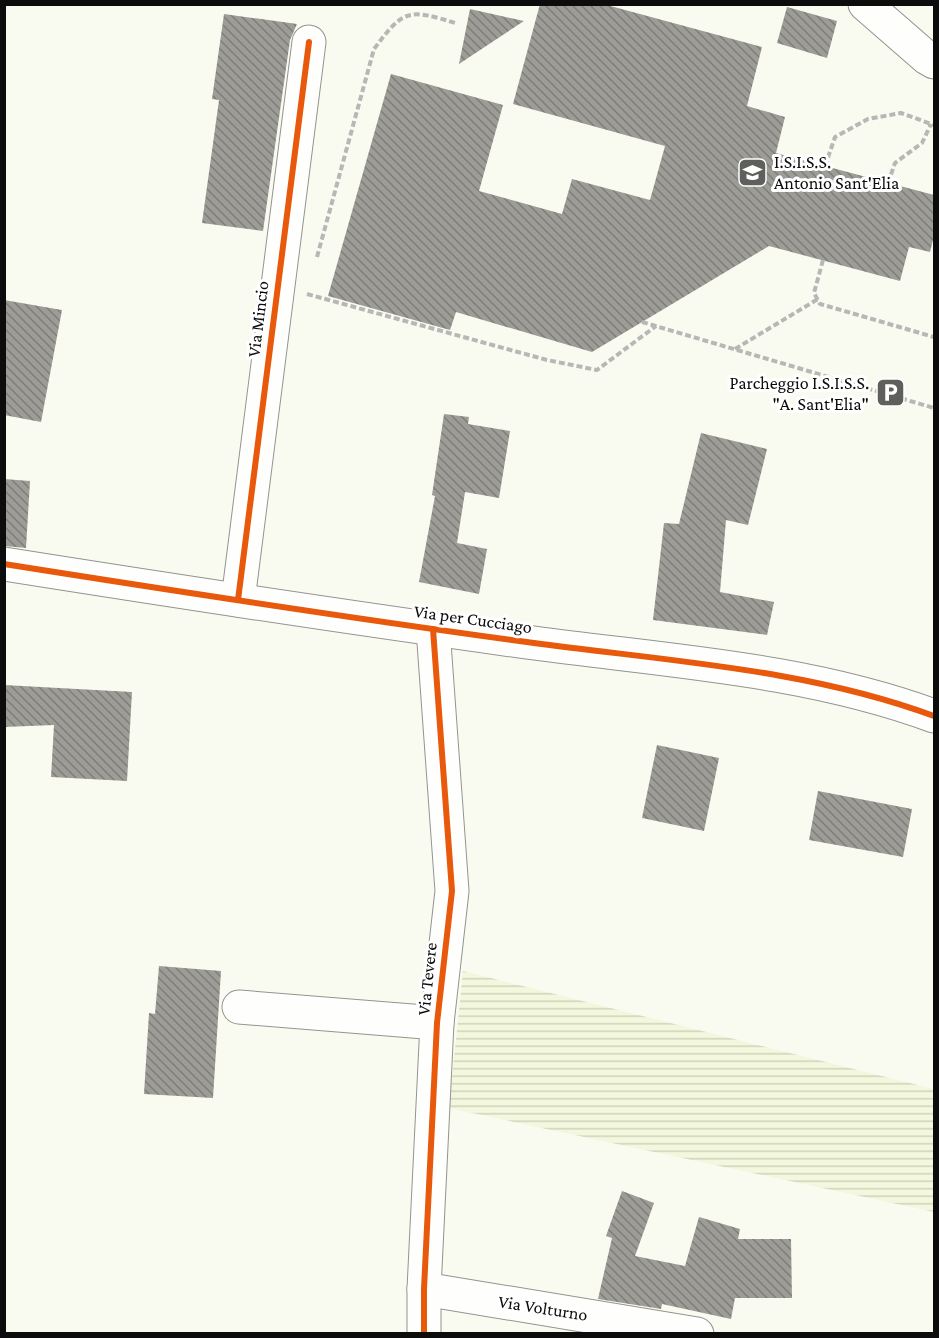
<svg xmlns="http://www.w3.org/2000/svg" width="939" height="1338" font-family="'Crimson Pro',serif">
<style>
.farmland{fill:url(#farmland-rules)}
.building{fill:url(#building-back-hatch)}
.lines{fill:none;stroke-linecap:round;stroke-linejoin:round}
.minor-casing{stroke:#93948f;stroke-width:35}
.path{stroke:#b7b7b5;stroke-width:4;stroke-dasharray:6 3;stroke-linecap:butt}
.minor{stroke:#fefefd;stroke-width:33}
.cycleway-casing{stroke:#fff;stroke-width:10}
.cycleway{stroke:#e8590c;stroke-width:6}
.labels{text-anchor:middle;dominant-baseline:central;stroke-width:6;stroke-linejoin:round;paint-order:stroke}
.poi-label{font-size:18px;fill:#0c0c0c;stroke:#fff;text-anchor:start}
.street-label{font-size:18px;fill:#0c0c0c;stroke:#fff}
</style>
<defs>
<pattern id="farmland-rules" width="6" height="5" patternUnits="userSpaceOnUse" patternTransform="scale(1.5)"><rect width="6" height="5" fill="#f3f7dd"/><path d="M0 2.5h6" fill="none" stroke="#cfd3bc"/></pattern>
<pattern id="building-back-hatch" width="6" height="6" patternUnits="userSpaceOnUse" patternTransform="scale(1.5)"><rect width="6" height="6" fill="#9d9c96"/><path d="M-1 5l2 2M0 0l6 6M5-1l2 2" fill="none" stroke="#7e7e79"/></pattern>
</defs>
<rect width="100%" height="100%" fill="#fafbf0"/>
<path class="farmland" d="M463 971 934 1089V1212L449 1108Z"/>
<g class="building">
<path d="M540 4H603L762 47 747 106 785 117 776 153 934 195V236L930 252 909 247 900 281 769 246 592 352 456 312 450 330 328 296 391 74 503 105 479 191 562 214 572 179 650 200 665 146 513 104Z"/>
<path d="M787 7 837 21 827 58 777 43Z"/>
<path d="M470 9 524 21 459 64Z"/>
<path d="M224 14 297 24 290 40 263 231 202 223 219 100 212 99Z"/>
<path d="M4 300 62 310 41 422 4 415Z"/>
<path d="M444 414 469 417 468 424 510 431 499 498 465 492 457 543 487 549 479 594 419 582 435 496 432 495Z"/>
<path d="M701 433 767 449 748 525 726 520 720 592 774 602 767 635 653 620 664 523 679 524Z"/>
<path d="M4 479 30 481 26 548 4 546Z"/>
<path d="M4 685 132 692 127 781 51 777 54 725 4 727Z"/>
<path d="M657 745 719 758 704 831 642 818Z"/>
<path d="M818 791 912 809 903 857 809 840Z"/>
<path d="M159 966 221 971 213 1098 144 1094 149 1013 155 1014Z"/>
<path d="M622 1191 654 1203 635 1256 685 1266 699 1217 740 1229 738 1239H791L792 1298H735L731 1319 662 1304 661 1309 598 1299 612 1238 606 1236Z"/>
</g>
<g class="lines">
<defs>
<g id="minor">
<path d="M865 4 927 58 934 62"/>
<path d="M4 564C181 592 357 619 534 643 668 661 807 669 934 716"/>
<path d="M238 600 309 42"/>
<path d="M239 1007 437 1023"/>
<path d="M424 1289 697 1334"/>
<path d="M424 1334V1289L437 1023 452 891 433 629"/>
</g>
</defs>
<use href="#minor" class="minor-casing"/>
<g class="path">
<path d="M825 166 835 137 868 119 901 113 934 125"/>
<path d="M888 183 895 163 922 143 931 124"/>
<path d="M317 257 374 49C403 10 408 8 455 23"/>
<path d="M823 260 814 293 820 304 934 337"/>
<path d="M307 294 547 360 597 370 656 326"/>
<path d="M642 322 934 408"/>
<path d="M735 349 818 299"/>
</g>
<use href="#minor" class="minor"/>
<defs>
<g id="cycleway">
<path d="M4 564C181 592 357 619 534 643 668 661 807 669 934 716"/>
<path d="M238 600 309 42"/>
<path d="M424 1334V1289L437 1023 452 891 433 629"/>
</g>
</defs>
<use href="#cycleway" class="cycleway-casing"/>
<use href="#cycleway" class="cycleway"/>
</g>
<defs>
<symbol id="school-square" viewBox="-11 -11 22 22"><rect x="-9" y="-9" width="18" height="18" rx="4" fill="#5f605c" stroke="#fff"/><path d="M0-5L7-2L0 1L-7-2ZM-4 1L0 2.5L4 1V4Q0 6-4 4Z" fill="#fff"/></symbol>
<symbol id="parking-square" viewBox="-11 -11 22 22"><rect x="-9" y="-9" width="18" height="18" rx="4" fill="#5f605c" stroke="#fff"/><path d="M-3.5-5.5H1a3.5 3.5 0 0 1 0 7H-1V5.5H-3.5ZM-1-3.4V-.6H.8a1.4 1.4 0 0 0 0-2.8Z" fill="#fff"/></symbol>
</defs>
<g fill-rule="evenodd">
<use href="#school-square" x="736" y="156" width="33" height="33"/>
<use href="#parking-square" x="874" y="376" width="33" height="33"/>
</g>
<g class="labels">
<g class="poi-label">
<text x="774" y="162">I.S.I.S.S.<tspan x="774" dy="21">Antonio Sant'Elia</tspan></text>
<text x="869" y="383" text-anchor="end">Parcheggio I.S.I.S.S.<tspan x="869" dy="21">"A. Sant'Elia"</tspan></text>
</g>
<g class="street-label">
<text transform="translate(258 319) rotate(-83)">Via Mincio</text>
<text transform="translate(473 619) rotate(8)">Via per Cucciago</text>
<text transform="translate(427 979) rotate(-84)">Via Tevere</text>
<text transform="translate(543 1308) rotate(9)">Via Volturno</text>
</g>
</g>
<rect width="939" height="1338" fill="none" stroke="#0c0c0c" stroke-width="12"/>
</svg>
